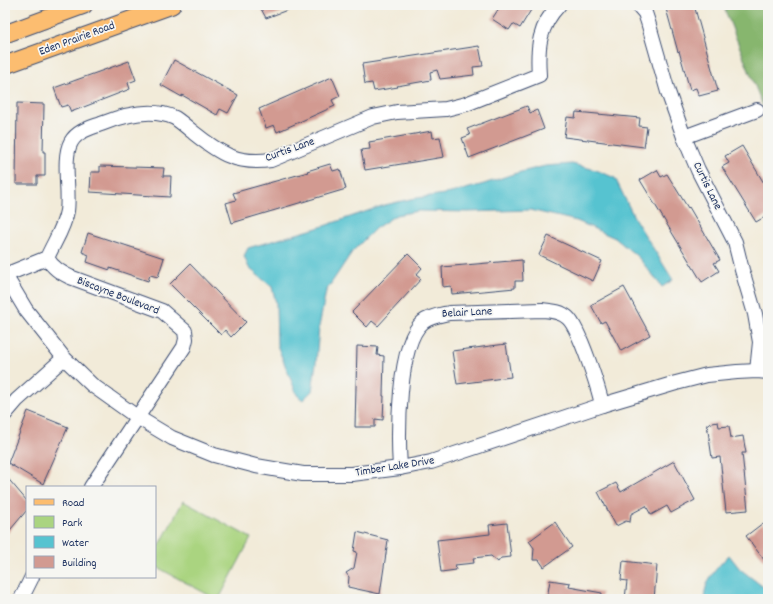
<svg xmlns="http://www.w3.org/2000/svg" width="773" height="604" font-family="Dekko,sans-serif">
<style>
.green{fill:#aad480;stroke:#62826f}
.forest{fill:#87b66e;stroke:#517266}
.water{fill:#57c3d0;stroke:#397997}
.building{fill:#d29a91}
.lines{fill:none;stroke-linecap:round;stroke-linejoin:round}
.minor-casing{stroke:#3b4b70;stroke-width:16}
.major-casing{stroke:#3b4b70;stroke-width:19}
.minor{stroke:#fff;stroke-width:14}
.major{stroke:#fcbd6f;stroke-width:17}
.labels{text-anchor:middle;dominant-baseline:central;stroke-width:3.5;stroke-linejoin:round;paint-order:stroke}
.street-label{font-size:12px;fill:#1b2f5e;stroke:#f6f6f2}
</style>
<rect width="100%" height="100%" fill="#f6f6f2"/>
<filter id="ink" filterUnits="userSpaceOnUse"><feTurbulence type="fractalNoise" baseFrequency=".025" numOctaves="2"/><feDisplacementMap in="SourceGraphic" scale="8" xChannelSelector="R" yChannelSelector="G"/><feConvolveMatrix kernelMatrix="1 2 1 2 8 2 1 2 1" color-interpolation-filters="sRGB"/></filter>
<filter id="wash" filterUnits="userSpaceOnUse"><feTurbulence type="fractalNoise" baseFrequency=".012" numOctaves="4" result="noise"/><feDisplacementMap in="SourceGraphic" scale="16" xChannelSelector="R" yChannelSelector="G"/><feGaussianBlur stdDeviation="0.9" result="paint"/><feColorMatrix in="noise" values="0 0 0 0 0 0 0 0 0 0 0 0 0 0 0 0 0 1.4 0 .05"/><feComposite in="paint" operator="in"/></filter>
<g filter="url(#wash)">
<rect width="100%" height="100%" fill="#f2ebd9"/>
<path class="green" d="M183 501 251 538 219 599H216L155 566V554Z"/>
<path class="forest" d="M723 5H768V119Z"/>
<g class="water">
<path d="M572 164 596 170 615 178 635 219 673 280 662 287 638 257 615 238 577 221 530 210 468 212 418 211 396 215 376 228 352 252 326 291 319 327 316 363 312 391 303 400 297 395 277 345 276 303 272 287 249 268 244 256 248 248 324 226 385 205 411 199 451 193 484 184 513 174 545 166Z"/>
<path d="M729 555 740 569 766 589 768 591V599H704C705 579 716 569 729 555Z"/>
</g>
<g id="blocks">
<g class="building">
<path d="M259 5H298V6L266 18Z"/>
<path d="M501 5H534L520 28 513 24 509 30 492 19Z"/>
<path d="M665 5H694L718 91 699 96 696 88 690 90 679 51 678 52Z"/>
<path d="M479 46 483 66 473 67 474 75 440 79 437 70 430 72 431 80 397 86 398 87 374 91 372 83 365 84 362 64Z"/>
<path d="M174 60 238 95 228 113 220 109 217 115 182 95V97L161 85Z"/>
<path d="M129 61 136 80 128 83 130 89 71 112 68 105 61 107 54 88Z"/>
<path d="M332 77 340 96 332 100 335 106 277 132 274 125 266 128 259 109Z"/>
<path d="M17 103 44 104 43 152H45V176H37V184H16Z"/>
<path d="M527 106 530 113 537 110 544 129 469 158 462 138 470 135 467 129Z"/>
<path d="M576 112 640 118 639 126 647 127 644 147 564 137 567 117 575 118Z"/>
<path d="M432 131 433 138 440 137 444 157 365 170 361 150 370 149 369 142Z"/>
<path d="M742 146 768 190V215L756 222 722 167 729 163 725 156Z"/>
<path d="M330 164 333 171 340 169 346 189 232 223 226 203 236 200 233 193 308 172 307 171Z"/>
<path d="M100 166 164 168 163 176H171L170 197 90 192 91 172H100Z"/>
<path d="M657 170 661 177 667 174 688 208 689 207 720 260 714 263 719 271 702 282 640 180Z"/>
<path d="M88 233 164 258 158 277 150 275 148 281 110 268V270L87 262 89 255 82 252Z"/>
<path d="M548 236 602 261 593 281 539 255Z"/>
<path d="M408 254 422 268 416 275 421 279 378 326 372 321 367 327 352 312Z"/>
<path d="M522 260 523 281H515V288L452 294 451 286 443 287 442 267Z"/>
<path d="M190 264 246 322 231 337 225 330 221 335 170 284Z"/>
<path d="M624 287 650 335 621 351 605 321 601 323 591 305Z"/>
<path d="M506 344 511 377 457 384 452 351Z"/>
<path d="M357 346 378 347 377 355 384 356 383 396H384L383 420 375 419V427H355Z"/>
<path d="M28 411 68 427 43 484 8 463Z"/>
<path d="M718 422 719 427 729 426 731 438 743 436 746 453H742L748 510 726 512 720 457 712 458 707 424Z"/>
<path d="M674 461 695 500 671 513 667 506 651 515 646 506 631 514 630 522 626 521 616 526 598 492 616 483 621 492Z"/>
<path d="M5 475 27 501V510L5 536Z"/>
<path d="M555 522 572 547 544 567 539 560H533L534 548 529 541Z"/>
<path d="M507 523 511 557 501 558 498 562 491 556 473 558 474 563 455 565 456 570 441 572 437 540 490 534 489 525Z"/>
<path d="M763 523 768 530V565L746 536Z"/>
<path d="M357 532 388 540 380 594 348 587 349 577 346 573 354 568 357 552 354 551Z"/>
<path d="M623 561 657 565 654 599H625L627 581 621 580Z"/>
<path d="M550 580 570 583 569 587 602 593 601 599H547Z"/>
</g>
</g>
</g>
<g filter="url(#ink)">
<use href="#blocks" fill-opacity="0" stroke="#3b4b70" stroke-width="1"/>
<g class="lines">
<defs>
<g id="minor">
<path d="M638 5 645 13 648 22 668 92 684 137 698 170 735 242 742 270 755 314 760 342 757 371"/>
<path d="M684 137 757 110"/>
<path d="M47 258C53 268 60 272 70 277L162 311 185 331 186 339 184 347 91 487"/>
<path d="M5 275 26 310 64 358 92 385 137 417 172 438 214 455 256 466 303 474H352L400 468 431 462 602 405 676 383 707 375 737 372 757 371 768 372"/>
<path d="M5 275 47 258C54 242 64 228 67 211 70 192 62 158 71 142 77 131 90 128 101 124 123 115 152 107 175 118 181 122 188 128 194 133 219 153 237 165 271 160L373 117 397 112 446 109 466 104 539 75C537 47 539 26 559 5"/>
<path d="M5 414 17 400 64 358"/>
<path d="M400 468C398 437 397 343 423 322 431 316 440 315 449 313L542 310C551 311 561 311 568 318 579 328 599 389 602 405"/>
<path d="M21 599 32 577"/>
</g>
<g id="major">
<path d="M5 34 84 5"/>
<path d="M5 65 172 5"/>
</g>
</defs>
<use href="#minor" class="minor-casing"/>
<use href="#major" class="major-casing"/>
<use href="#minor" class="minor"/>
<use href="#major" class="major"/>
</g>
</g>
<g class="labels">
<g class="street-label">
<text transform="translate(77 39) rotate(-20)">Eden Prairie Road</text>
<text transform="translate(290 150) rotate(-20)">Curtis Lane</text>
<text transform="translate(707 186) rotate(64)">Curtis Lane</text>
<text transform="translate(118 296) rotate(21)">Biscayne Boulevard</text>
<text transform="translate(467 313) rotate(-3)">Belair Lane</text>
<text transform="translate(395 467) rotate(-9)">Timber Lake Drive</text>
</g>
</g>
<rect width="773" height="604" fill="none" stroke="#f6f6f2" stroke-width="20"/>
<rect x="26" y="486" width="130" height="92" fill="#f6f6f2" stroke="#9ea6b7"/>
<rect x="34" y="499" width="20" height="6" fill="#fcbd6f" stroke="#9ea6b7"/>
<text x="62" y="506" font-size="12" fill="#1b2f5e">Road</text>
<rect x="34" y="516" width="20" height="12" fill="#aad480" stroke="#9ea6b7"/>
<text x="62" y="526" font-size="12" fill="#1b2f5e">Park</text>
<rect x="34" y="536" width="20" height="12" fill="#57c3d0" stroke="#9ea6b7"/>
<text x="62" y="546" font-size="12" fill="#1b2f5e">Water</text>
<rect x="34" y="556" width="20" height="12" fill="#d29a91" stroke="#9ea6b7"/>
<text x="62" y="566" font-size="12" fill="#1b2f5e">Building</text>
</svg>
